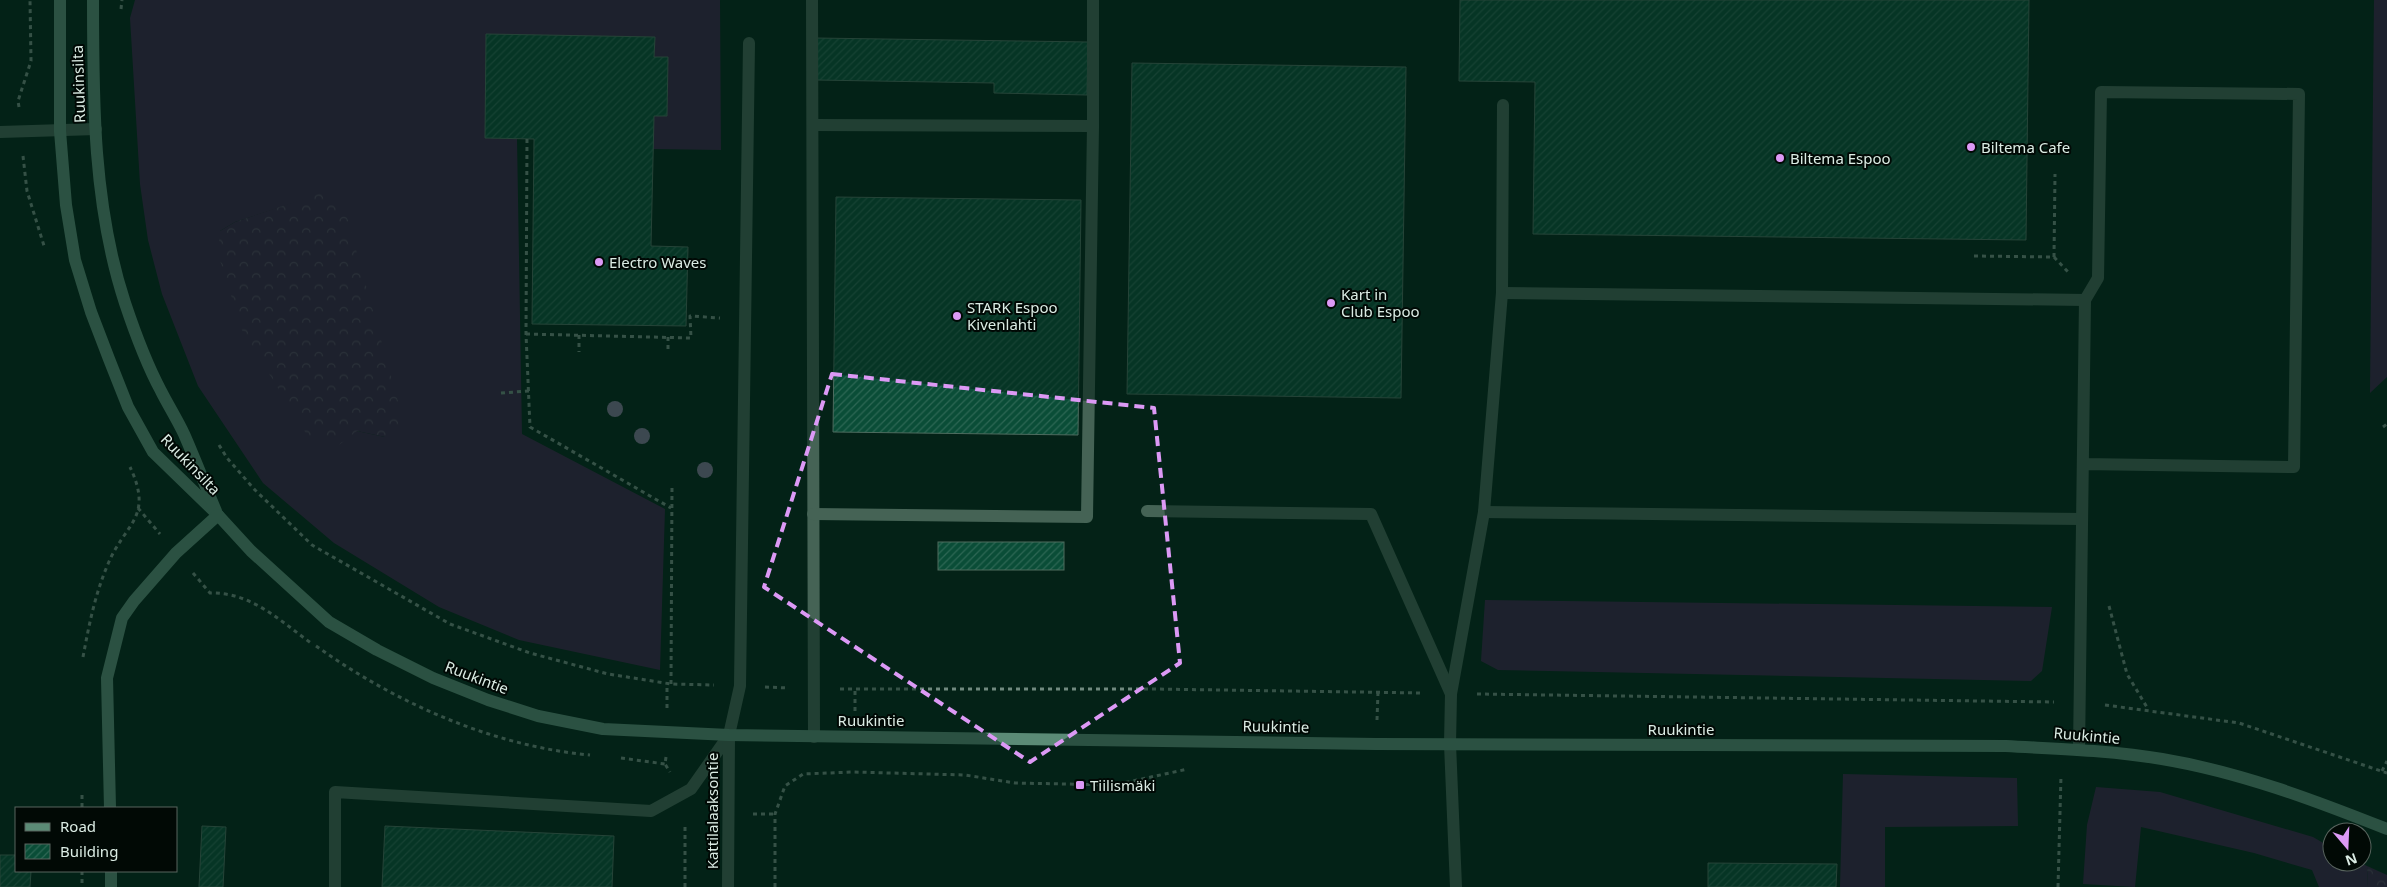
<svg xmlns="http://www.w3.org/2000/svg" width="2387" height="887" font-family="'Noto Sans',sans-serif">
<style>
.grass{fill:#3d2147;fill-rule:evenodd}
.forest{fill:url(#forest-crowns)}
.building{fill:url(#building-hatch);stroke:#4e6c5f}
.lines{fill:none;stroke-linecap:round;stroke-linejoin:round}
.path{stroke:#71897f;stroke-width:3;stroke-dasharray:4 4;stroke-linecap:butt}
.lane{stroke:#456355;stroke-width:12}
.street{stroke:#456355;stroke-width:12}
.secondary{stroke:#5b8b76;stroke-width:12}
.tree{fill:#827794}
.marked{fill:none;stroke:#dc99f5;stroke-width:4;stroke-dasharray:10 6;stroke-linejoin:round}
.poi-dot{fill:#dc99f5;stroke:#010905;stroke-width:2}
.labels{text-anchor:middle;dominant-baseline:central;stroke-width:4;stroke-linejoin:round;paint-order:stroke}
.street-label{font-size:15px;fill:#dbece4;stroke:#010905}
.poi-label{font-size:15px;fill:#dbece4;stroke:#010905;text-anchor:start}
</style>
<defs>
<pattern id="forest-crowns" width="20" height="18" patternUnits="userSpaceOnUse" patternTransform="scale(1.25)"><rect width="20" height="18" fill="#3d2147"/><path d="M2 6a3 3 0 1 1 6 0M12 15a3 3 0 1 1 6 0" fill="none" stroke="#584161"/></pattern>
<pattern id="building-hatch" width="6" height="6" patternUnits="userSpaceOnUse" patternTransform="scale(1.25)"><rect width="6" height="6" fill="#0a4d37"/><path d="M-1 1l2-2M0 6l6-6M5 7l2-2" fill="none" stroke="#2d6754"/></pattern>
</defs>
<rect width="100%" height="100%" fill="#042217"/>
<g class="grass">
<path d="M135 0H720L721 150 653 149 654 116H667L668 57H654L655 37 486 35 485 138 517 139 522 434 665 509 660 670 519 640 439 607 334 543 263 483 198 386 162 294 148 240 140 184 130 18ZM321 194 385 437 357 431 220 231 235 222Z"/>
<path d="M2374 0H2387V377L2370 393Z"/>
<path d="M1485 600 2052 607 2042 671 2031 681 1498 670 1481 661Z"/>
<path d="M1843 774 2017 778 2018 826 1885 827V887H1840Z"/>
<path d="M2096 787 2160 792 2313 837 2332 848V862H2359L2367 866 2368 887H2319L2312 870 2254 853 2141 827 2135 887 2083 884 2087 825Z"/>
</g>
<g class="forest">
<path d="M321 193 344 206 404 423 385 437 357 431 335 448 307 435 242 330 218 254 220 231 235 222Z"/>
<path d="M2367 866 2387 875V887H2368Z"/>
</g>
<g class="building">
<path d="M1460 0H2029L2026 240 1533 234 1535 82 1459 81Z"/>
<path d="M486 34 655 37 654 57H668L667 116H654L651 246 688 247 686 326 532 324 534 139 485 138Z"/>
<path d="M816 38 1088 42 1087 95 994 93V83L816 80Z"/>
<path d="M1132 63 1406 67 1401 398 1127 394Z"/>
<path d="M836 197 1081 200 1078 435 833 432Z"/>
<rect x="938" y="542" width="126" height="28"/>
<path d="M202 826 226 827 223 887H199Z"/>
<path d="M385 826 614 836 612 887H382Z"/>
<path d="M0 855H16V871H31L30 887H0Z"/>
<path d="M1708 863 1837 864 1836 887H1708Z"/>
</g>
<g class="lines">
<g class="path">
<path d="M121 9 122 0"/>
<path d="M19 107 18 101 31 61 30 0"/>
<path d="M527 139 526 334 530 427 671 508"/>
<path d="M23 156 27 191 45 249"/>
<path d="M1974 256 2054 257 2055 174"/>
<path d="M2054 257 2069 273"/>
<path d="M526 334 691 338 690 316 720 318"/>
<path d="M579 335V352"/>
<path d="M668 337V350"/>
<path d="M501 393 529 391"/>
<path d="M2383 427 2387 424"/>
<path d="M219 445 227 458 255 490 312 545 450 624 530 653 608 674 671 684 714 685"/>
<path d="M138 508 160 534"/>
<path d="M193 573 210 593C251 592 279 620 311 643"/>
<path d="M2109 606 2127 674 2148 709"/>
<path d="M316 646C396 703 492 746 590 755"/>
<path d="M83 657C89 625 95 594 108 564 125 523 154 518 130 467"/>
<path d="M671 684 672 485"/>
<path d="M765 687 789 688"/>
<path d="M840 689H1153L1424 693"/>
<path d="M1477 694 2054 702"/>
<path d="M2105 705 2239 723 2387 773"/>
<path d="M667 708V684"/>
<path d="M855 711V689"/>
<path d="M1377 720 1378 692"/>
<path d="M666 757 665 764 670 772"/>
<path d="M621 758 665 764"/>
<path d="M2382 771 2387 761"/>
<path d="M82 795V808"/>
<path d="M753 814H775"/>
<path d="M82 871V887"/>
<path d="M685 887V823"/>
<path d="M775 887V814L785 786 803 774 853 772 965 775 1015 783 1114 785 1188 769"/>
<path d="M2058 887 2061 775"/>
</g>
<g class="lane">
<path d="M812 0 814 737"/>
<path d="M813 125 1093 126"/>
<path d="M1502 293 2085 300"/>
<path d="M1147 511 1371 514 1451 694"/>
<path d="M1484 512 2082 519"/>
<path d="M813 514 1087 517 1093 126V0"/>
<path d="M2079 750 2085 300 2098 278 2101 92 2299 94 2294 467 2083 464"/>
<path d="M335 887V792L651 811 691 789 729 735 740 686 749 43"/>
<path d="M1456 887 1450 744 1451 694 1484 512 1502 293 1503 105"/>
</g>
<g class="street">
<path d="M0 132 96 129"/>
<path d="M728 887 729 735"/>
</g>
<g class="secondary">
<path d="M60 0V131L66 205 75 260 91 312 109 359 128 407 153 452 218 515 251 551 329 622 377 650 433 678 488 700 538 716 603 729 729 735 1376 744 2006 746C2058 749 2110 750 2162 759 2240 772 2314 800 2387 829"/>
<path d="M93 0C93 101 93 206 125 303 135 333 146 363 161 391 168 405 177 419 184 434 195 459 205 485 216 511"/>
<path d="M110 808 107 678 122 618 134 601 176 553 218 515"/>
<path d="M111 887V871"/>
</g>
</g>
<g class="tree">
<circle cx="615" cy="409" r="8"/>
<circle cx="642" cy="436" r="8"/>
<circle cx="705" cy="470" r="8"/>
</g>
<path d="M0 0H2387V887H0ZM832 374 1154 408 1180 663 1030 762 764 587Z" fill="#042217" fill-opacity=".55" fill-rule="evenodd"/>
<path class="marked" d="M832 374 1154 408 1180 663 1030 762 764 587Z"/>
<g class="poi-dot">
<circle cx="1971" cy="147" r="5"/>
<circle cx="1780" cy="158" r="5"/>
<circle cx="599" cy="262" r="5"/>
<circle cx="1331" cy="303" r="5"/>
<circle cx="957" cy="316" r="5"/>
<rect x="1075" y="780" width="10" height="10" rx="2.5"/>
</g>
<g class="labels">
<g class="street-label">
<text transform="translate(78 84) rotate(-92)">Ruukinsilta</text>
<text transform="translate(191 464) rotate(46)">Ruukinsilta</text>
<text transform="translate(477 677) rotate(21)">Ruukintie</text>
<text x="871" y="720">Ruukintie</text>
<text transform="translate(1276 726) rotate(1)">Ruukintie</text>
<text x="1681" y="729">Ruukintie</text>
<text transform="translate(2087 735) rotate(5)">Ruukintie</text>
<text transform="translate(712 811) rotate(-90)">Kattilalaaksontie</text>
</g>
<g class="poi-label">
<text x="1981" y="147">Biltema Cafe</text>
<text x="1790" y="158">Biltema Espoo</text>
<text x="609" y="262">Electro Waves</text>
<text x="1341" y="294">Kart in<tspan x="1341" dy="17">Club Espoo</tspan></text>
<text x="967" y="307">STARK Espoo<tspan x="967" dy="17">Kivenlahti</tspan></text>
<text x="1090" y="785">Tiilismäki</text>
</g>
</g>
<rect x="15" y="807" width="162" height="65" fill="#010905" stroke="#58645e"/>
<rect x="25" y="823" width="25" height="8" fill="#5b8b76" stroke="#58645e"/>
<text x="60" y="832" font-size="15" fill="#dbece4">Road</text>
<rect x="25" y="844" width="25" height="15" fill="url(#building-hatch)" stroke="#58645e"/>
<text x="60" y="857" font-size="15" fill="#dbece4">Building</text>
<g transform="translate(2347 847) rotate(161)"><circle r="24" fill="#010905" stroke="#58645e"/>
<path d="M0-4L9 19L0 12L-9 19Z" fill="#dc99f5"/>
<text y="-8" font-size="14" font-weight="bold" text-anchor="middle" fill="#dbece4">N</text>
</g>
</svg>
